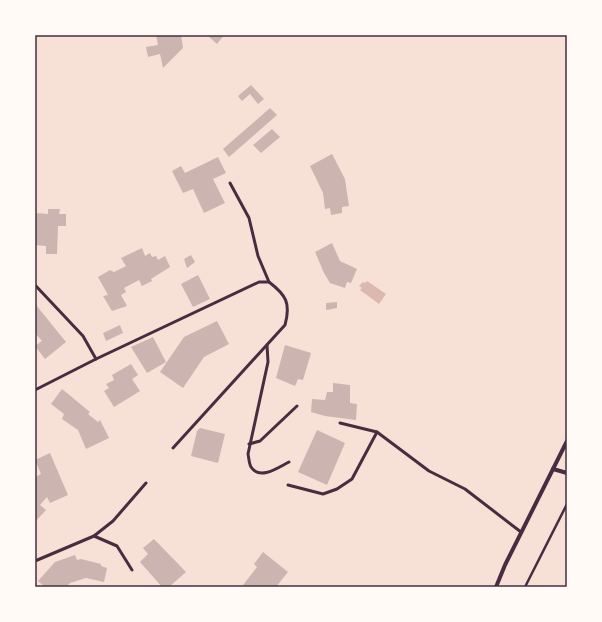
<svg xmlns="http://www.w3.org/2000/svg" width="602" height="622" font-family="Lato,sans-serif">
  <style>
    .water { fill: #dcb8b0 }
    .building { fill: #ccb4b1 }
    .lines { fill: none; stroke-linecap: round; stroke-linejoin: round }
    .path { stroke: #4a2c40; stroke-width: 2.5 }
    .service { stroke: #4a2c40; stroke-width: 3 }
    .minor { stroke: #4a2c40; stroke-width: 4 }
    .neatline { fill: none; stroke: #4a2c40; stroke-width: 1.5 }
  </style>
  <rect width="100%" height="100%" fill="#f7e1d7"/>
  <!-- water -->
  <path class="water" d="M 367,281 L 386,294 L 379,304 L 360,290 L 362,288 L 359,286 L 363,282 L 365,283 Z"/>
  <!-- building -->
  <g class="building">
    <path d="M 156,35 L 181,35 L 183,48 L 163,68 L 160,54 L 148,57 L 146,47 L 158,45 Z"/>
    <path d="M 207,35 L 224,35 L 217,44 Z"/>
    <path d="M 251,85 L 264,99 L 258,104 L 250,94 L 242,101 L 238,96 Z"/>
    <path d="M 270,108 L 277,115 L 229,157 L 223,149 Z"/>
    <path d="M 272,129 L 280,137 L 261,153 L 253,145 Z"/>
    <path d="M 332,154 L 345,179 L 349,206 L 342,207 L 342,213 L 331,215 L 330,208 L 325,209 L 323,193 L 310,166 Z"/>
    <path d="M 218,157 L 226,173 L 213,179 L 225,203 L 204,213 L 193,189 L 183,193 L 172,171 L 181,166 L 185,173 Z"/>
    <path d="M 48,209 L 60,209 L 59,214 L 66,214 L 66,226 L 58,226 L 57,254 L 46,254 L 46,246 L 35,245 L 35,213 L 48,214 Z"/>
    <path d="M 332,243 L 340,261 L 357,269 L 351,283 L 347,282 L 345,288 L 330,283 L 324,273 L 315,252 Z"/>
    <path d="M 142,248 L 145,256 L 150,253 L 152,257 L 156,256 L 158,260 L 165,256 L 170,267 L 151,279 L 152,281 L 142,286 L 139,280 L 124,288 L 126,292 L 121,295 L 127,306 L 112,311 L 103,296 L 108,295 L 98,277 L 110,270 L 114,272 L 126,266 L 121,258 Z"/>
    <path d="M 191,255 L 195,262 L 187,268 L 184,259 Z"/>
    <path d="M 198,275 L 210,299 L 193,307 L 181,284 Z"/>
    <path d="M 337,302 L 337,308 L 326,310 L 326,303 Z"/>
    <path d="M 36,305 L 66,342 L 45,359 L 35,346 L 42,341 L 35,333 Z"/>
    <path d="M 217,321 L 229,344 L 204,357 L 183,388 L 160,372 L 184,337 Z"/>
    <path d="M 120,325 L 123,333 L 106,341 L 103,333 Z"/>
    <path d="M 153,337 L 166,362 L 147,373 L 131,347 Z"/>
    <path d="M 285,345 L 311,353 L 303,380 L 298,379 L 295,386 L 276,378 Z"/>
    <path d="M 131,364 L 138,375 L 132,379 L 140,391 L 114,407 L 104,391 L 109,388 L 106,384 L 114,380 L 112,375 Z"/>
    <path d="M 333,383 L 350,385 L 350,403 L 357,404 L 356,420 L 325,416 L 311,412 L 312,399 L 325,400 L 327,392 L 333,392 Z"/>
    <path d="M 62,389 L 90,412 L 88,414 L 98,422 L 100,420 L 109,438 L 86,449 L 78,430 L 62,419 L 64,414 L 51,404 Z"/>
    <path d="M 200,428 L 225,434 L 218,463 L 191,456 L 197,431 Z"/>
    <path d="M 317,430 L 345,443 L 327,485 L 298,472 Z"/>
    <path d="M 50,453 L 68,495 L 50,503 L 47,497 L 40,505 L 46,510 L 35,522 L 35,477 L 41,474 L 35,460 Z"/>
    <path d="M 154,539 L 186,572 L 169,587 L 162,587 L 140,562 L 148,554 L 143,548 Z"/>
    <path d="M 263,552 L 288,572 L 276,587 L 246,587 L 243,585 L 257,567 L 254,564 Z"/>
    <path d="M 75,555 L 77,560 L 81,559 L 101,564 L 101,566 L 107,568 L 104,582 L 86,578 L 70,583 L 66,587 L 45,587 L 38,581 L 55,562 Z"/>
  </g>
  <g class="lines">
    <!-- path -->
    <path class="path" d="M 525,587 L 567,504"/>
    <!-- service -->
    <g class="service">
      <path d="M 230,183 L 249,218 L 258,256 L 269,282"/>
      <path d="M 35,285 L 83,336 L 96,359"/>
      <path d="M 267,345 L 268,362 L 248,454 C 249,458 249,464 251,467 C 260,481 279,467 289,462"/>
      <path d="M 35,390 L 96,359 L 259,282 L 269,282 C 286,295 291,303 285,325 L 173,448"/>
      <path d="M 340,423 L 377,432 L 429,471 L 465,489 L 521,532"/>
      <path d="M 249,444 L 260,441 L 297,406"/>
      <path d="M 288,485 L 323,494 L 337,489 L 352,479 L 377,432"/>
      <path d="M 94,536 L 113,521 L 146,483"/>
      <path d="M 35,561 L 94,536 L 117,546 L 132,570"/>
    </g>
    <!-- minor -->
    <g class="minor">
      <path d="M 553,469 L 567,473"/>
      <path d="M 496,587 L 505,565 L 567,441"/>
    </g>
  </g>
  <!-- border -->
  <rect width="602" height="622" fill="none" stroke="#fffaf5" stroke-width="72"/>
  <rect x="36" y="36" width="530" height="550" class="neatline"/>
</svg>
